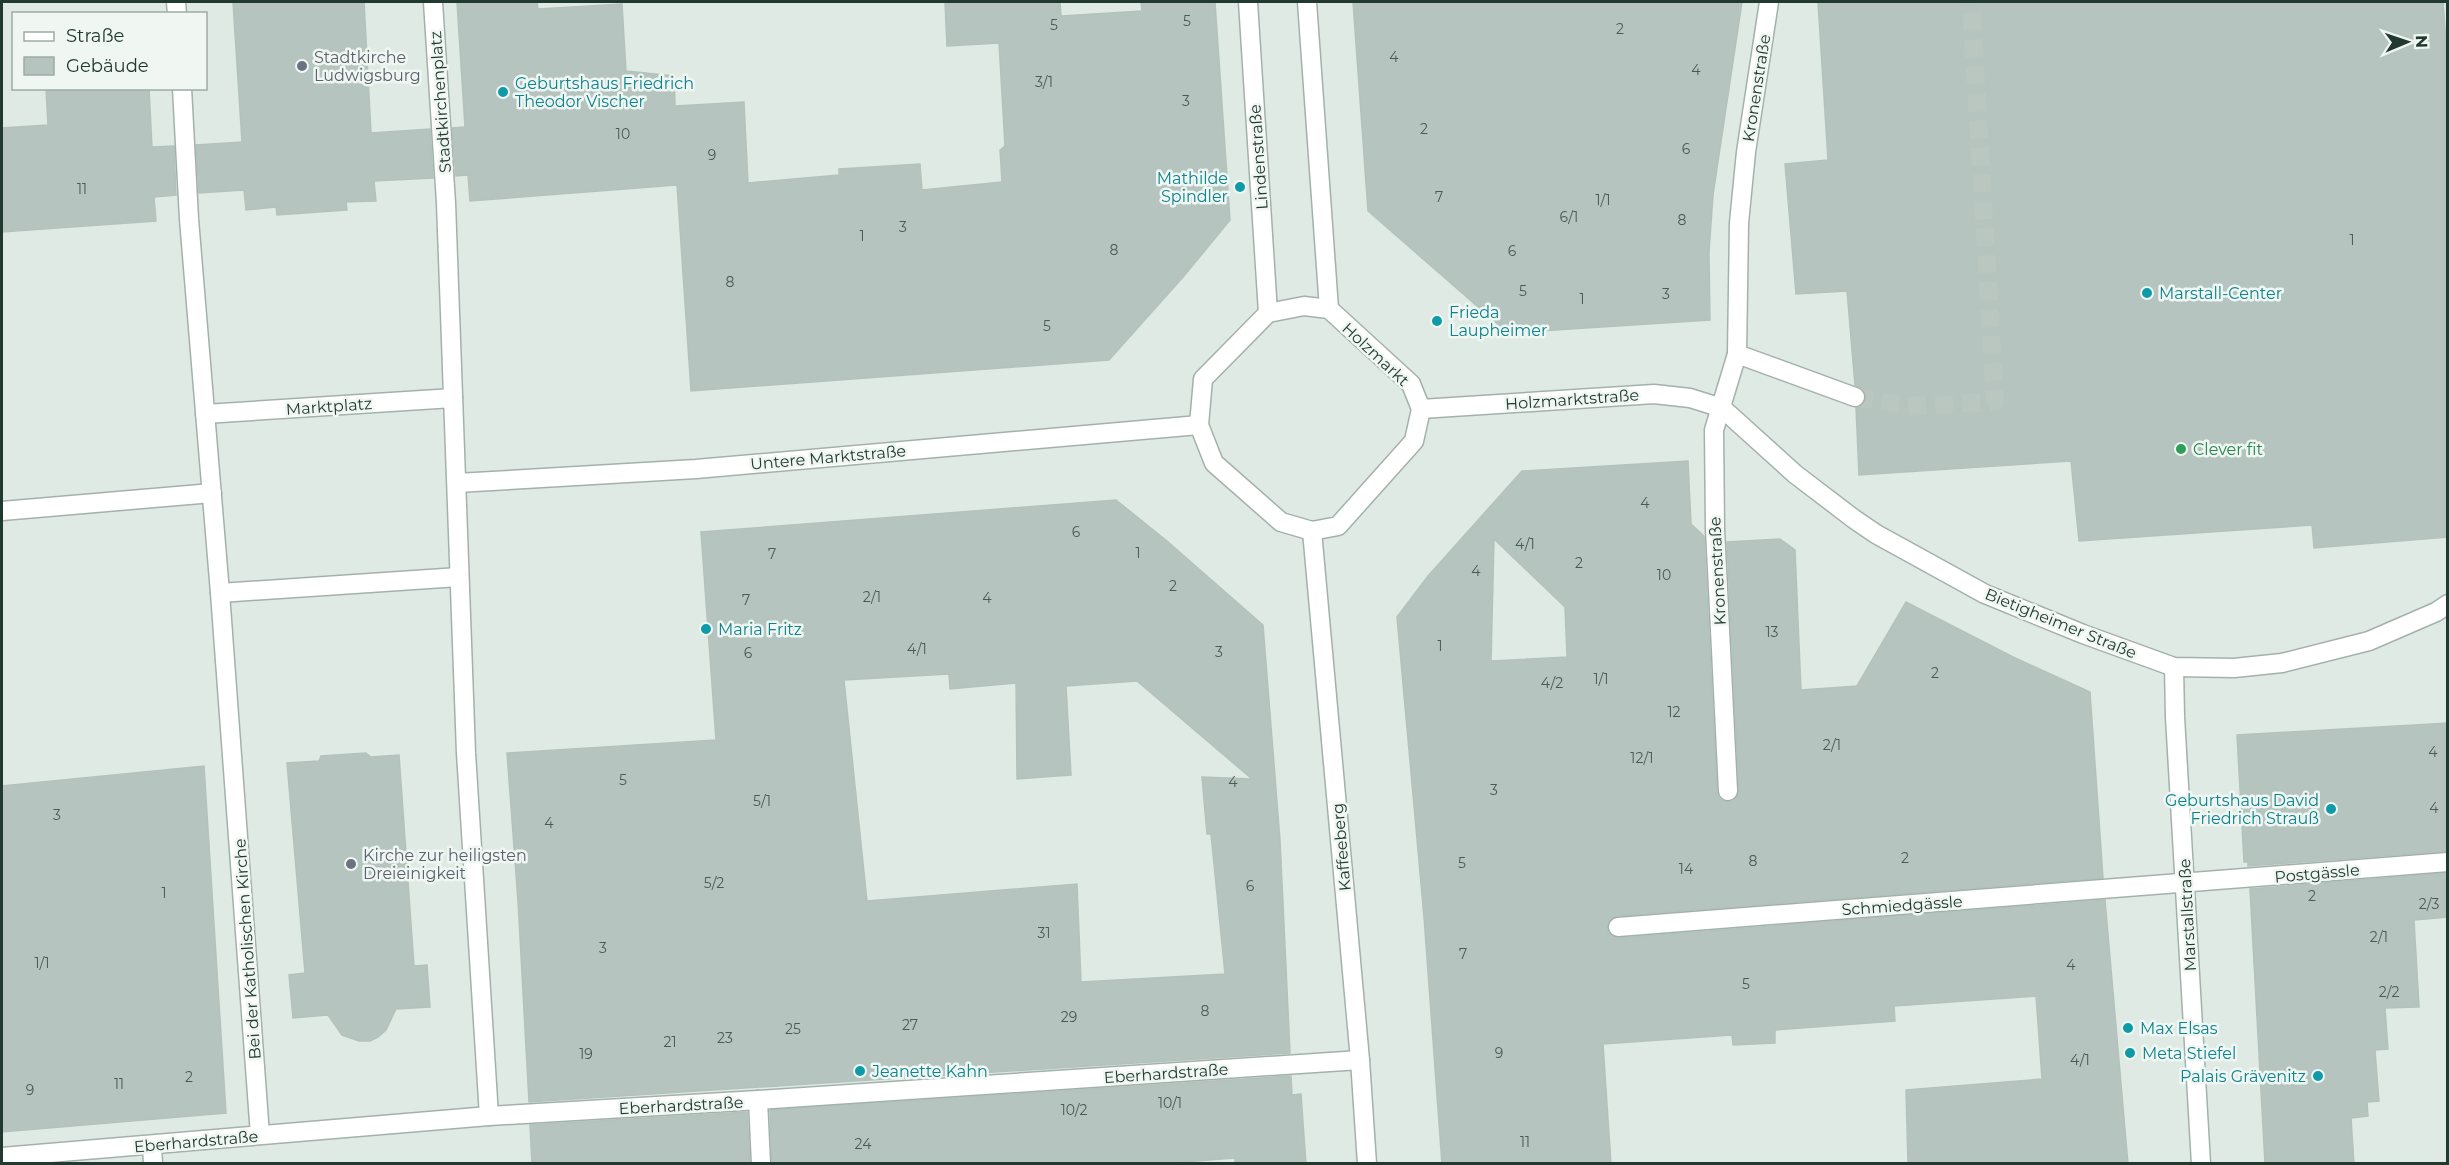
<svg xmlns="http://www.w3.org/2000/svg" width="2449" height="1165" font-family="Montserrat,sans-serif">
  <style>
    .building { fill: #b5c4be; stroke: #b3c3bc; stroke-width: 1.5; fill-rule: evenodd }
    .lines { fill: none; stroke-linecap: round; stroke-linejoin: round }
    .street-tunnel { stroke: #bac7c1; stroke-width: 18; stroke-dasharray: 18 9; stroke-linecap: butt }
    .street-casing { stroke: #a3b1ac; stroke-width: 21 }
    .street { stroke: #fff; stroke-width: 18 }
    .worship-dot { fill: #6b7280; stroke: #f0f7f3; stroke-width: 2 }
    .culture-dot { fill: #0f9aa8; stroke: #f0f7f3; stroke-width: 2 }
    .leisure-dot { fill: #2e9e5b; stroke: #f0f7f3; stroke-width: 2 }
    .labels { text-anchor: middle; stroke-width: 5; stroke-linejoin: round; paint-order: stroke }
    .number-label { font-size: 14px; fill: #475c55 }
    .worship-label { font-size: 16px; fill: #5b616d; stroke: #f0f7f3; text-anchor: start }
    .culture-label { font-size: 16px; fill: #0d838f; stroke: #f0f7f3; text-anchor: start }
    .street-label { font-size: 16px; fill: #223932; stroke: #f0f7f3 }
    .leisure-label { font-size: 16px; fill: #27864d; stroke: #f0f7f3; text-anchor: start }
  </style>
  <rect width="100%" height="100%" fill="#e0eae5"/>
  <!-- building -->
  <g class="building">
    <path d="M 233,2 L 364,2 L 371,133 L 430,129 L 433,178 L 374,181 L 376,201 L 346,202 L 347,210 L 277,215 L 276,207 L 246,210 L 244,190 L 199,193 L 196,145 L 242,142 Z"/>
    <path d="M 457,2 L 537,2 L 538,9 L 622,4 L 626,71 L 674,76 L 675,106 L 744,102 L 748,183 L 839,175 L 839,169 L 920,164 L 922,190 L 1002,182 L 1000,150 L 1005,146 L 999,43 L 947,46 L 945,2 L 1060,2 L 1061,16 L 1142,11 L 1141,2 L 1215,2 L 1230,220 L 1184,276 L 1109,360 L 691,391 L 677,185 L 470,201 L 468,175 L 456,176 L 452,128 L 465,127 Z"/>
    <path d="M 1353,2 L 1742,2 L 1713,195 L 1709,252 L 1710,320 L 1508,333 L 1368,211 Z"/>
    <path d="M 1818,2 L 2443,2 L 2448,68 L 2448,537 L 2314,548 L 2312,525 L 2079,541 L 2071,461 L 1859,475 L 1856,408 L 1863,405 L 1866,396 L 1863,389 L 1855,385 L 1847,291 L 1796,294 L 1785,164 L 1828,160 Z"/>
    <path d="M 46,88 L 149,88 L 152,147 L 174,146 L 176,195 L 154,197 L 156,221 L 2,232 L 2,128 L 48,125 Z"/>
    <path d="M 1688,461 L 1691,524 L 1704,536 L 1717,792 L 1719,798 L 1723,801 L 1734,801 L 1739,790 L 1727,542 L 1780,539 L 1795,550 L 1801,690 L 1857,686 L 1906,602 L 2013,657 L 2090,692 L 2103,878 L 1617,916 L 1608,922 L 1608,933 L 1619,938 L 2105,900 L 2128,1164 L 1908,1164 L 1906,1090 L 2042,1079 L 2036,996 L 1894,1006 L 1895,1021 L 1775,1030 L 1775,1043 L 1733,1045 L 1732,1035 L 1603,1044 L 1611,1164 L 1442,1164 L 1424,917 L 1397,617 L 1428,576 L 1522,471 ZM 1494,539 L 1565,607 L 1567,657 L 1491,661 Z"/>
    <path d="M 1116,500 L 1167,541 L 1263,625 L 1280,840 L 1290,1053 L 529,1102 L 518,901 L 507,753 L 716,740 L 701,532 ZM 949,674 L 950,689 L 1016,683 L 1017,779 L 1071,775 L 1066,686 L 1137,681 L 1252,779 L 1202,777 L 1207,834 L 1211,834 L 1225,974 L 1081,982 L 1077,884 L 867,901 L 844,680 Z"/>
    <path d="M 2448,723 L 2448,851 L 2248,866 L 2248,862 L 2244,862 L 2237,735 Z"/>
    <path d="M 366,753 L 371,757 L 399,755 L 414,966 L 427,965 L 430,1007 L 396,1009 L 386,1030 L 378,1037 L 370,1041 L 359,1041 L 342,1035 L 328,1015 L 293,1018 L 289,975 L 305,973 L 287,763 L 319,761 L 321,756 Z"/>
    <path d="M 204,766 L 226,1113 L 2,1132 L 2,786 Z"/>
    <path d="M 2448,873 L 2448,917 L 2414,920 L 2419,1007 L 2385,1008 L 2388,1049 L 2375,1050 L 2379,1101 L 2367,1102 L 2368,1116 L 2351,1118 L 2354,1164 L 2265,1164 L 2250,889 Z"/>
    <path d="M 1291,1076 L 1292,1095 L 1301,1094 L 1306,1164 L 1235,1164 L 1235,1158 L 1157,1164 L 772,1164 L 770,1110 Z"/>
    <path d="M 747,1112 L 750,1164 L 532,1164 L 530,1125 Z"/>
  </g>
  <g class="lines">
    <!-- street-tunnel -->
    <path class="street-tunnel" d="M 1855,397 L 1908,406 L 1995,402 L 1971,2"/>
    <!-- street casing -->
    <g class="street-casing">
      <g id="street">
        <path d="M 176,2 L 177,14"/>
        <path d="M 433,2 L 446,203 L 466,753 L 489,1116"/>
        <path d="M 1248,2 L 1268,313"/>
        <path d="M 1307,2 L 1329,309"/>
        <path d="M 182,88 L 189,219 L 220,593 L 260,1135"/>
        <path d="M 1304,306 L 1329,309 L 1411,384 L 1421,409 L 1414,441 L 1338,526 L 1312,531 L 1281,522 L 1214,463 L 1199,425 L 1203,379 L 1268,313 Z"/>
        <path d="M 1737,354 L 1855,397"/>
        <path d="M 1421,409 L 1654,394 L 1690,398 L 1722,408 L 1795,474 L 1854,519 L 1876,534 L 1985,594 L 2083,634 L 2174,667 L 2234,668 L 2282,663 L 2369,641 L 2436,612 L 2448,604"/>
        <path d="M 205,414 L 453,398"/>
        <path d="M 457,483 L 696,469 L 1199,425"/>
        <path d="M 2,511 L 212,493"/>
        <path d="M 1312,531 L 1360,1060 L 1367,1164"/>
        <path d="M 220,593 L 459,577"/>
        <path d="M 2174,667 L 2175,717 L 2201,1164"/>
        <path d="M 1728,791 L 1715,529 L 1714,430 L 1737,354 L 1739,223 L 1746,152 L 1769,2"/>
        <path d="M 1618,927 L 2448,862"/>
        <path d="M 758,1100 L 761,1164"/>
        <path d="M 152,1145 L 153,1164"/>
        <path d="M 2,1157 L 489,1116 L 758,1100 L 1360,1060"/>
      </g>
    </g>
    <!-- street -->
    <use href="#street" class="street"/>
  </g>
  <!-- markers -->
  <g class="worship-dot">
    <circle cx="302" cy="66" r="6"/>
    <circle cx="351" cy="864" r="6"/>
  </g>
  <g class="culture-dot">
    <circle cx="503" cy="92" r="6"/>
    <circle cx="1240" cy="187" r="6"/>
    <circle cx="2147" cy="293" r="6"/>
    <circle cx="1437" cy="321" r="6"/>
    <circle cx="706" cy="629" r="6"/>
    <circle cx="2331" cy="809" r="6"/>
    <circle cx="2128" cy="1028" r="6"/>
    <circle cx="2130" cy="1053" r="6"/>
    <circle cx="860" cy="1071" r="6"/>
    <circle cx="2318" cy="1076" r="6"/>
  </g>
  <circle class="leisure-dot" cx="2181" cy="449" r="6"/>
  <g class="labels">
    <!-- number labels -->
    <g class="number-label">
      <text x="1187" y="26">5</text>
      <text x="1054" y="30">5</text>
      <text x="1620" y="34">2</text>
      <text x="1394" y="62">4</text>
      <text x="1696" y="75">4</text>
      <text x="1044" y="87">3/1</text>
      <text x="1186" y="106">3</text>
      <text x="1424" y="134">2</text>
      <text x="623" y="139">10</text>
      <text x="1686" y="154">6</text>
      <text x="712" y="160">9</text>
      <text x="82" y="194">11</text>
      <text x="1439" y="202">7</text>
      <text x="1603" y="205">1/1</text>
      <text x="1569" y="222">6/1</text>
      <text x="1682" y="225">8</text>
      <text x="903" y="232">3</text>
      <text x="862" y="241">1</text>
      <text x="2352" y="245">1</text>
      <text x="1114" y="255">8</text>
      <text x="1512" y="256">6</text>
      <text x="730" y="287">8</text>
      <text x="1523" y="296">5</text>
      <text x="1666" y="299">3</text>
      <text x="1582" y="304">1</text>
      <text x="1047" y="331">5</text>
      <text x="1645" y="508">4</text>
      <text x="1076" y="537">6</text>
      <text x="1525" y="549">4/1</text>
      <text x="1138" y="558">1</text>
      <text x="772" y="559">7</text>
      <text x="1579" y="568">2</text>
      <text x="1476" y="576">4</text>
      <text x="1664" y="580">10</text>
      <text x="1173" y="591">2</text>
      <text x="872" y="602">2/1</text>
      <text x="987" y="603">4</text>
      <text x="746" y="605">7</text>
      <text x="1772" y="637">13</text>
      <text x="1440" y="651">1</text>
      <text x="917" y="654">4/1</text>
      <text x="1219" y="657">3</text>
      <text x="748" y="658">6</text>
      <text x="1935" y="678">2</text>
      <text x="1601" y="684">1/1</text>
      <text x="1552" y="688">4/2</text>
      <text x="1674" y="717">12</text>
      <text x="1832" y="750">2/1</text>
      <text x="2433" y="757">4</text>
      <text x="1642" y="763">12/1</text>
      <text x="623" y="785">5</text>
      <text x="1233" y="787">4</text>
      <text x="1494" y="795">3</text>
      <text x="762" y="806">5/1</text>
      <text x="2434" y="813">4</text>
      <text x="57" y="820">3</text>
      <text x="549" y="828">4</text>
      <text x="1905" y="863">2</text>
      <text x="1753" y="866">8</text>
      <text x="1462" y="868">5</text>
      <text x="1686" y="874">14</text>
      <text x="714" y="888">5/2</text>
      <text x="1250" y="891">6</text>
      <text x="164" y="898">1</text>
      <text x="2312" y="901">2</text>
      <text x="2429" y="909">2/3</text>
      <text x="1044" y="938">31</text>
      <text x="2379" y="942">2/1</text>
      <text x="603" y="953">3</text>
      <text x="1463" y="959">7</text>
      <text x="42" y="968">1/1</text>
      <text x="2071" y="970">4</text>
      <text x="1746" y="989">5</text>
      <text x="2389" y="997">2/2</text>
      <text x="1205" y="1016">8</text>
      <text x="1069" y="1022">29</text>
      <text x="910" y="1030">27</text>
      <text x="793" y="1034">25</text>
      <text x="725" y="1043">23</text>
      <text x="670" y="1047">21</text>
      <text x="1499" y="1058">9</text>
      <text x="586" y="1059">19</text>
      <text x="2080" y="1065">4/1</text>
      <text x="189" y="1082">2</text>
      <text x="119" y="1089">11</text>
      <text x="30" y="1095">9</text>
      <text x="1170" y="1108">10/1</text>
      <text x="1074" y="1115">10/2</text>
      <text x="1525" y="1147">11</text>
      <text x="863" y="1149">24</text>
    </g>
    <!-- worship labels -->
    <g class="worship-label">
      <text x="314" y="63">Stadtkirche<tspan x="314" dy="18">Ludwigsburg</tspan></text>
      <text x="363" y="861">Kirche zur heiligsten<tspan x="363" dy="18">Dreieinigkeit</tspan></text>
    </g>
    <!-- culture labels -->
    <g class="culture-label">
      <text x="515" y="89">Geburtshaus Friedrich<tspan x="515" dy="18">Theodor Vischer</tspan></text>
      <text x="1228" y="184" text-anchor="end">Mathilde<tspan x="1228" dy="18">Spindler</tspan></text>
      <text x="2159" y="299">Marstall-Center</text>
      <text x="1449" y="318">Frieda<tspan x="1449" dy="18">Laupheimer</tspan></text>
      <text x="718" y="635">Maria Fritz</text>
      <text x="2319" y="806" text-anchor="end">Geburtshaus David<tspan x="2319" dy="18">Friedrich Strauß</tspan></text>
      <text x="2140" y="1034">Max Elsas</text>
      <text x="2142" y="1059">Meta Stiefel</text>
      <text x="872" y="1077">Jeanette Kahn</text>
      <text x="2306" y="1082" text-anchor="end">Palais Grävenitz</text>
    </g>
    <!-- street labels -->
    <g class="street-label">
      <text transform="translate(1756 88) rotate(-81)" y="6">Kronenstraße</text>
      <text transform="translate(440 102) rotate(-94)" y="6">Stadtkirchenplatz</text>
      <text transform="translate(1258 157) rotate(-94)" y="6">Lindenstraße</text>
      <text transform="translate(1376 354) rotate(43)" y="6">Holzmarkt</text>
      <text transform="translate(1572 399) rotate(-4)" y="6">Holzmarktstraße</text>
      <text transform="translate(329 406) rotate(-4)" y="6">Marktplatz</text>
      <text transform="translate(828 457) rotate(-5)" y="6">Untere Marktstraße</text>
      <text transform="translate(1717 571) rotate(-93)" y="6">Kronenstraße</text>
      <text transform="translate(2061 623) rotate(22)" y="6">Bietigheimer Straße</text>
      <text transform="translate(1341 847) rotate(-95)" y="6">Kaffeeberg</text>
      <text transform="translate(2317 873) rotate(-5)" y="6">Postgässle</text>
      <text transform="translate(1902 905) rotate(-4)" y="6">Schmiedgässle</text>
      <text transform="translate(2187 915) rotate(-93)" y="6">Marstallstraße</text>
      <text transform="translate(247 949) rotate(-94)" y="6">Bei der Katholischen Kirche</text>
      <text transform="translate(1166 1073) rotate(-4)" y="6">Eberhardstraße</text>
      <text transform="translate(681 1105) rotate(-3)" y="6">Eberhardstraße</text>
      <text transform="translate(196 1141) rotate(-5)" y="6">Eberhardstraße</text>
    </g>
    <!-- leisure labels -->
    <g class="leisure-label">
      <text x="2193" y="455">Clever fit</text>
    </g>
  </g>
  <!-- border -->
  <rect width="2449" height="1165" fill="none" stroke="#223932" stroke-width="6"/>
  <!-- legend -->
  <rect x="12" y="12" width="195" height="78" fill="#f0f7f3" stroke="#9eaba6" stroke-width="1.5"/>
  <rect x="24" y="32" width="30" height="9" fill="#ffffff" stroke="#9eaba6" stroke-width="1.5"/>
  <text x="66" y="42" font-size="18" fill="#223932">Straße</text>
  <rect x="24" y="57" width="30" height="18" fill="#b5c4be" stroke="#9eaba6" stroke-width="1.5"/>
  <text x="66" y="72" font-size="18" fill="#223932">Gebäude</text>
  <!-- north arrow -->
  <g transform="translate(2407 42) rotate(88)" stroke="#f0f7f3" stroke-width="4.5" paint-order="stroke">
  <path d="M0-4.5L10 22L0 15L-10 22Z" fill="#223932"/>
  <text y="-9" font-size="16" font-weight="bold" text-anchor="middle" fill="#223932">N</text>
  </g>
</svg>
